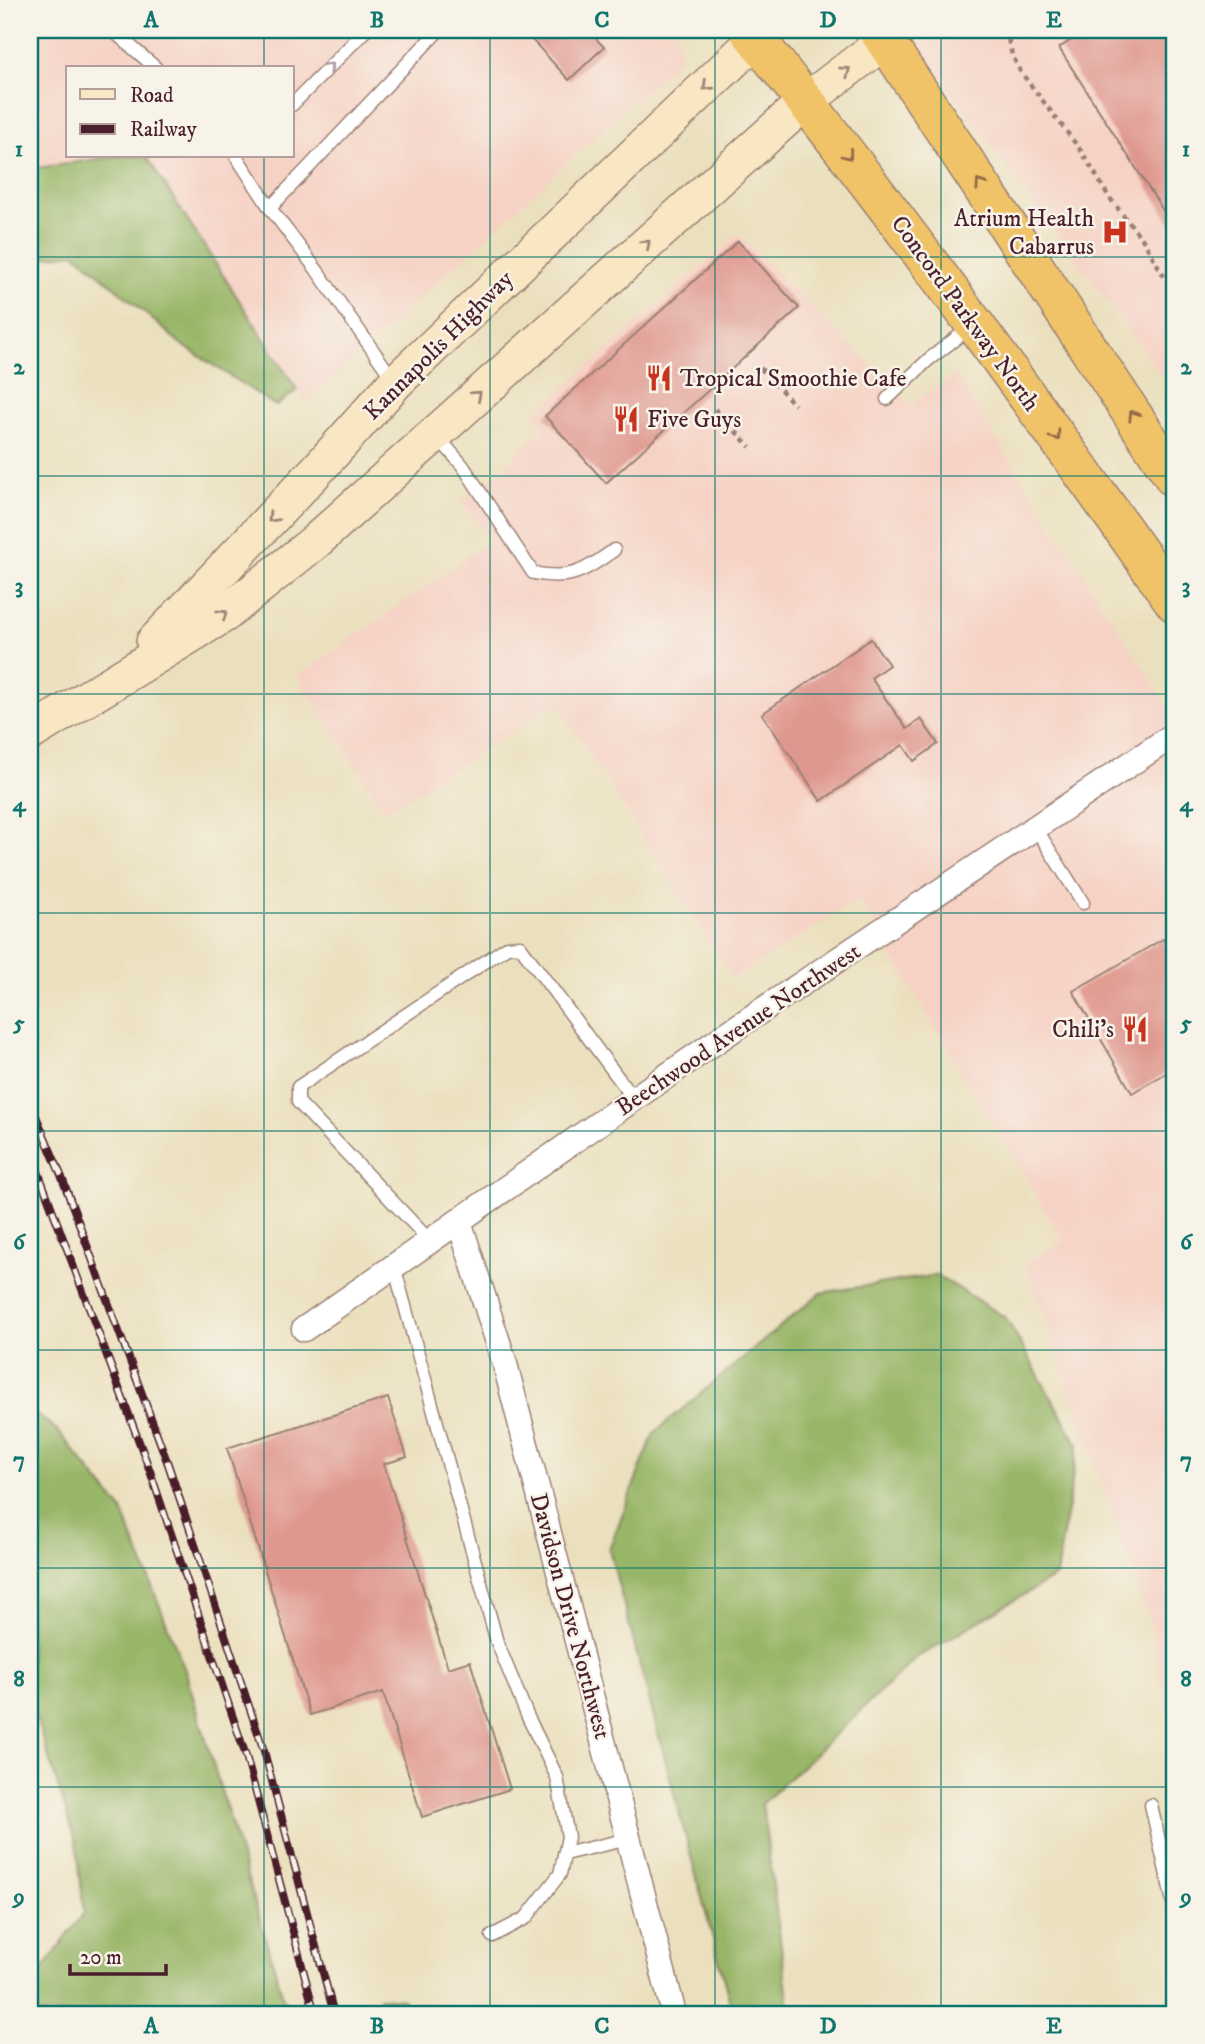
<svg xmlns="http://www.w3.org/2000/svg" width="1205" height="2044" font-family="'IM FELL DW Pica',serif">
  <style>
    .built { fill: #f6d2c5 }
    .forest { fill: #98b668; stroke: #716a4a; stroke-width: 2 }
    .building { fill: #df988f }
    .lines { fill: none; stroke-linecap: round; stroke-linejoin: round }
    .service-casing { stroke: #9a8074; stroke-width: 15 }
    .minor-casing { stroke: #9a8074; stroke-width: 27 }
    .secondary-casing { stroke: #9a8074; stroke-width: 38 }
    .trunk-casing { stroke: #9a8074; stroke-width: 41 }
    .path { stroke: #9a8074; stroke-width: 4.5; stroke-dasharray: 5 5; stroke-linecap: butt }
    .service { stroke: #fff; stroke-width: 12 }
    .minor { stroke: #fff; stroke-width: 24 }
    .secondary { stroke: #f9e7c3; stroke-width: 35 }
    .trunk { stroke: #f0c369; stroke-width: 38 }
    .rail-casing { stroke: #4a1f2b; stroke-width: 8 }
    .rail { stroke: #f7f3e8; stroke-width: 5; stroke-dasharray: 16; stroke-linecap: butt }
    .oneway { stroke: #ae9aa0 }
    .oneway2 { stroke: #a28377 }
    .oneway3 { stroke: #956947 }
    .grid { fill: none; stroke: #0f766e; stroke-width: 2; stroke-opacity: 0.55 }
    .labels { text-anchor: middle; stroke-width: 5; stroke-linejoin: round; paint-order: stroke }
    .poi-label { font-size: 24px; fill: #4a1f2b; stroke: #f7f3e8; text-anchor: end }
    .street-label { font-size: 24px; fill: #4a1f2b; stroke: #f7f3e8 }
    .neatline { fill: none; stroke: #0f766e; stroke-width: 2.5 }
    .grid-label { font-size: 23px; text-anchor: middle; font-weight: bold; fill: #0f766e }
  </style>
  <rect width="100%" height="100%" fill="#f7f3e8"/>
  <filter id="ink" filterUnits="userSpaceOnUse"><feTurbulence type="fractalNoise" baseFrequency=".0143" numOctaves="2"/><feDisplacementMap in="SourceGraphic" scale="14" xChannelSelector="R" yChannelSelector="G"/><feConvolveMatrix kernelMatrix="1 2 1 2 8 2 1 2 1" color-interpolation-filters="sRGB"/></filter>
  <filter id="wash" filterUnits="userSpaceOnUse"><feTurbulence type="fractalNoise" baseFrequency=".00686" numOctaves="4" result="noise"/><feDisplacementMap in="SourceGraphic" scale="28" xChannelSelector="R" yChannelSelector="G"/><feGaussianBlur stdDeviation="1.57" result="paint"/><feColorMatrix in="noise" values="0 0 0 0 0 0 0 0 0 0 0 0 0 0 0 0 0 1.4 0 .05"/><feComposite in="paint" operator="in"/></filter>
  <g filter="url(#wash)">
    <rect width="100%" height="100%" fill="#ebe0be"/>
    <!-- built -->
    <g class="built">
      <path d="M 30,30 L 675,30 L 681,58 L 306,403 L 146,156 L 292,156 L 292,68 L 68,68 L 68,156 L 118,156 L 30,169 Z"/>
      <path d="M 921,30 L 1175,30 L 1175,393 L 935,71 L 924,52 L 921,43 Z"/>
      <path d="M 738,234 L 911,405 L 955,374 L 1175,717 L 1175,1750 L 1148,1615 L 1025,1263 L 1063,1241 L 858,900 L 733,979 L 557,703 L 386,812 L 297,677 L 490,541 L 461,502 L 502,470 L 524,446 L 544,431 L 534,414 Z"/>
    </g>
    <!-- forest -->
    <g class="forest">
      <path d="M 118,156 L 146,156 L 297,390 L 276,406 L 181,344 L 75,253 L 30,259 L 30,169 Z"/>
      <path d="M 937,1275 L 1006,1318 L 1078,1445 L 1056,1576 L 916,1658 L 762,1804 L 790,2014 L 733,2014 L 609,1549 L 654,1433 L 820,1293 Z"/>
      <path d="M 30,1409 L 57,1430 L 122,1510 L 186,1673 L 288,2014 L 30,2014 L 30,1987 L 84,1913 L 77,1845 L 30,1699 Z"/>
      <path d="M 379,1997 L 403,1999 L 409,2014 L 383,2014 Z"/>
    </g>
    <g id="blocks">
      <!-- building -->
      <g class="building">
        <path d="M 523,30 L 588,30 L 604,47 L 569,80 Z"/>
        <path d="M 1087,30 L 1175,30 L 1175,229 L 1059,48 Z"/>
        <path d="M 738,241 L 799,308 L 606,483 L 545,416 Z"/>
        <path d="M 871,639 L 889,665 L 871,678 L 907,729 L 921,719 L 938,744 L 914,761 L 903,745 L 821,801 L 762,714 Z"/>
        <path d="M 1163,939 L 1175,960 L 1175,1068 L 1132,1093 L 1073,991 Z"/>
        <path d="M 388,1398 L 407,1457 L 384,1464 L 448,1668 L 470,1661 L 510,1789 L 422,1817 L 383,1692 L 310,1715 L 227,1448 Z"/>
      </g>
    </g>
  </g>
  <g filter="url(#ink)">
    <use href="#blocks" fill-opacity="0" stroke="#9a8074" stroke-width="2"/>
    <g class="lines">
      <!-- service casing -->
      <g class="service-casing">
        <g id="service">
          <path d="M 112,30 L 156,68"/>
          <path d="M 292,105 L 366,30"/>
          <path d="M 236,156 L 270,208 L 316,269 L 395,382"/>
          <path d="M 270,208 L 439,30"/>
          <path d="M 887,399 L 928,360 L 972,326"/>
          <path d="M 437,436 L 463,466 L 533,573 C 571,581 584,571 614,550"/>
          <path d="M 1035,827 L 1083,903"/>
          <path d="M 430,1241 L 298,1102 L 298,1087 L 507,947 L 520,946 L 634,1099"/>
          <path d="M 394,1266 L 497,1642 L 527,1715 L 557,1777 L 568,1837 L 560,1874 L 526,1918 L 492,1936"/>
          <path d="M 1151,1805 L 1175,1911"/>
          <path d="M 564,1854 L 629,1839"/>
        </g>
      </g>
      <!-- minor casing -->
      <g class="minor-casing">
        <g id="minor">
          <path d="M 459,1221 L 505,1364 L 674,2014"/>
          <path d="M 304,1329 L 734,1029 L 1175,734"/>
        </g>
      </g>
      <!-- secondary casing -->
      <g class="secondary-casing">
        <g id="secondary">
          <path d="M 154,642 L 319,468 L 396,382 L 756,39 L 768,30"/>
          <path d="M 30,733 L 225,614 L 316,541 L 806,101 L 886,40"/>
        </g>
      </g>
      <!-- trunk casing -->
      <g class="trunk-casing">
        <g id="trunk">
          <path d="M 749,30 C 898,216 1038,408 1175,603"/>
          <path d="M 878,30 L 1175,479"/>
        </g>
      </g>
      <!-- path -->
      <g class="path">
        <path d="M 1010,30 L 1008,39 L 1012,55 L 1020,71 L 1082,152 L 1109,197 L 1143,240 L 1175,295"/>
        <path d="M 760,368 L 795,405"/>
        <path d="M 715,409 L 750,447"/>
      </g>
      <!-- service -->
      <use href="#service" class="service"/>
      <!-- minor -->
      <use href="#minor" class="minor"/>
      <!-- secondary -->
      <use href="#secondary" class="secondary"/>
      <!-- trunk -->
      <use href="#trunk" class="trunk"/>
      <!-- rail casing -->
      <g class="rail-casing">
        <g id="rail">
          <path d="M 30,1102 L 61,1175 L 168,1464 L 264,1751 L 334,2014"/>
          <path d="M 30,1150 L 150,1471 L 246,1756 L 315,2014"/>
        </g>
      </g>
      <!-- rail -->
      <use href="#rail" class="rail"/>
    </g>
    <!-- one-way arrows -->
    <defs><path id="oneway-chevron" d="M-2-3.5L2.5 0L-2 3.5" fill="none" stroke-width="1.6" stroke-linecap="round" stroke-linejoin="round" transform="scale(1.75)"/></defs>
    <use class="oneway" href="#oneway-chevron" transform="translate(329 67) rotate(-45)"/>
    <g class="oneway2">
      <use href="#oneway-chevron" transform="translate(846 71) rotate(-37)"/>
      <use href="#oneway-chevron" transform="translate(707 86) rotate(137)"/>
      <use href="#oneway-chevron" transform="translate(646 244) rotate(-42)"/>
      <use href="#oneway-chevron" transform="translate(477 395) rotate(-42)"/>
      <use href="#oneway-chevron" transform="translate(272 518) rotate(133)"/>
      <use href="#oneway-chevron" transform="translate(223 614) rotate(-34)"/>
    </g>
    <g class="oneway3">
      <use href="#oneway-chevron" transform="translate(848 155) rotate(52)"/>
      <use href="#oneway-chevron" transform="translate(980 184) rotate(-123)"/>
      <use href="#oneway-chevron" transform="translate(1133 415) rotate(-123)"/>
      <use href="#oneway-chevron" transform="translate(1056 436) rotate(54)"/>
    </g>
  </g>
  <!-- grid -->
  <path class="grid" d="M 264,30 L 264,68M 490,30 L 490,2014M 715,30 L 715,2014M 941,30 L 941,2014M 264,156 L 264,2014M 30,257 L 1175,257M 30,476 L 1175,476M 30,694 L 1175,694M 30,913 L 1175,913M 30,1131 L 1175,1131M 30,1350 L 1175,1350M 30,1568 L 1175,1568M 30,1787 L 1175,1787"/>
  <!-- icons -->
  <defs>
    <g id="hospital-bare" transform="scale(2.1)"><path d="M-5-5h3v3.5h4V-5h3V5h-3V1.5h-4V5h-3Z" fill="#c8321e" stroke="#f7f3e8" stroke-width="2.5" paint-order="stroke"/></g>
    <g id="restaurant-bare" transform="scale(2.1)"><path d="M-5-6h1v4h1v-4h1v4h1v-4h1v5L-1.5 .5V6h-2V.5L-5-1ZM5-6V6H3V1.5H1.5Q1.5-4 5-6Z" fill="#c8321e" stroke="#f7f3e8" stroke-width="2.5" paint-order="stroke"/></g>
  </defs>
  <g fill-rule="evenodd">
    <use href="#hospital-bare" x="1115" y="232"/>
    <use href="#restaurant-bare" x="659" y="378"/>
    <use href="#restaurant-bare" x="626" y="419"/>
    <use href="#restaurant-bare" x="1135" y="1029"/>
  </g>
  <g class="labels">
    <!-- poi labels -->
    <g class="poi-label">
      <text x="1094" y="226">Atrium Health<tspan x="1094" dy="28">Cabarrus</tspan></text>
      <text x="680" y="386" text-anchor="start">Tropical Smoothie Cafe</text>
      <text x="647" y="427" text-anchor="start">Five Guys</text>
      <text x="1114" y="1037">Chili's</text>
    </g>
    <!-- street labels -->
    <g class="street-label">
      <text transform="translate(966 313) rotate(54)" y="8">Concord Parkway North</text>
      <text transform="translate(438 345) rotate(-45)" y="8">Kannapolis Highway</text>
      <text transform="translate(738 1029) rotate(-34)" y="8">Beechwood Avenue Northwest</text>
      <text transform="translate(571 1616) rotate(75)" y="8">Davidson Drive Northwest</text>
    </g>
  </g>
  <!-- margin -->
  <rect width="1205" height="2044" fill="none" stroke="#f7f3e8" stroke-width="77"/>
  <!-- legend -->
  <rect x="66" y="66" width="228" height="91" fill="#f7f3e8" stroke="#b29e9c" stroke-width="2"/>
  <rect x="80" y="89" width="35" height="10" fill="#f9e7c3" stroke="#b29e9c" stroke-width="2"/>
  <text x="130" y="102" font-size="21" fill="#4a1f2b">Road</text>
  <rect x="80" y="124" width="35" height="10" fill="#4a1f2b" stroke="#b29e9c" stroke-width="2"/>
  <text x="130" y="136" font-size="21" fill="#4a1f2b">Railway</text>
  <!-- scale -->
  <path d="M70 1964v10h96v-10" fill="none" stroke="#4a1f2b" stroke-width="3.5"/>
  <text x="80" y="1964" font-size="21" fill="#4a1f2b" stroke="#f7f3e8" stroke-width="5" paint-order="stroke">20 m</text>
  <rect x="38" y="38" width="1128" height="1968" class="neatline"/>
  <g class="grid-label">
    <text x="151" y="27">A</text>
    <text x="377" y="27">B</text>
    <text x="602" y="27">C</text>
    <text x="828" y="27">D</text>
    <text x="1054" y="27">E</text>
    <text x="19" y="156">1</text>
    <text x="1186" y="156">1</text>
    <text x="19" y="374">2</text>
    <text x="1186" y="374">2</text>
    <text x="19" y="593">3</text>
    <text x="1186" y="593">3</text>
    <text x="19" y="811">4</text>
    <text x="1186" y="811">4</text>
    <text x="19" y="1030">5</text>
    <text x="1186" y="1030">5</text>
    <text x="19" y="1249">6</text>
    <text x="1186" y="1249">6</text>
    <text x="19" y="1467">7</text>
    <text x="1186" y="1467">7</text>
    <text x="19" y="1686">8</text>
    <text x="1186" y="1686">8</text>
    <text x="19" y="1904">9</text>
    <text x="1186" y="1904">9</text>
    <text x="151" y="2033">A</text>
    <text x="377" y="2033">B</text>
    <text x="602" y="2033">C</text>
    <text x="828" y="2033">D</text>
    <text x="1054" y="2033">E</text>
  </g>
</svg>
